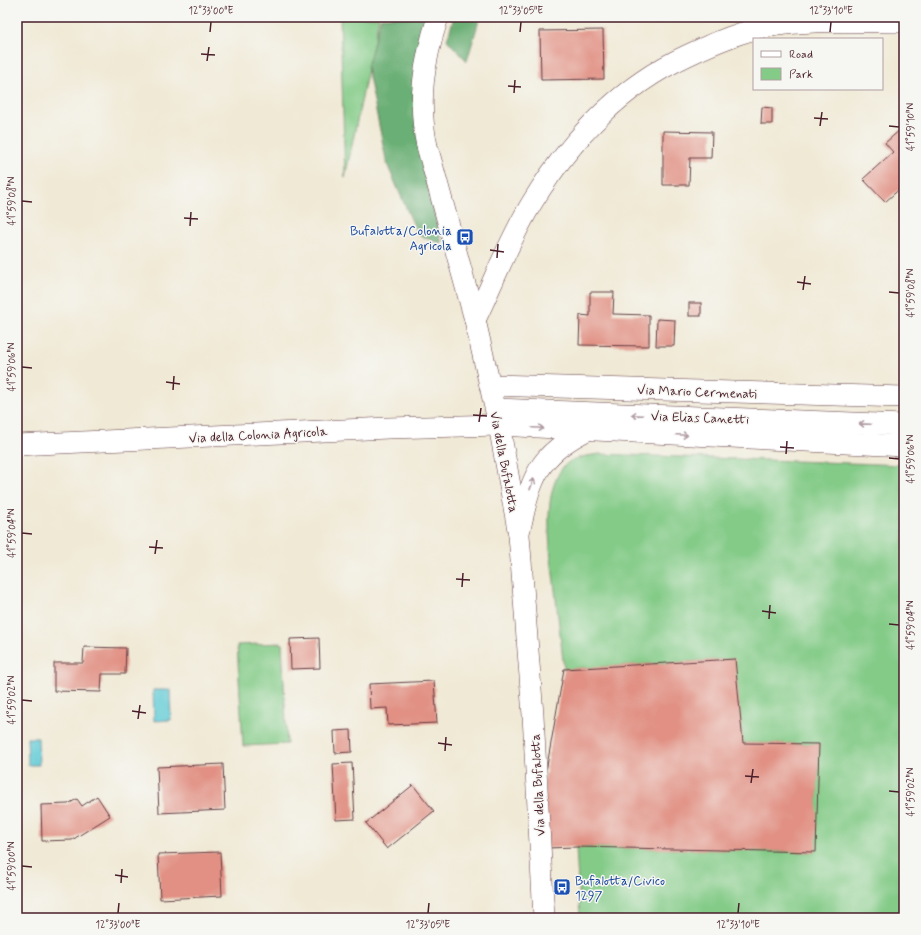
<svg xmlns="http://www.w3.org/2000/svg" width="921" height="935" font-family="Mynerve,sans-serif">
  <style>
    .green { fill: #83cb87; stroke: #667559 }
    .forest { fill: #6aaf74; stroke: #5a6750 }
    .water { fill: #5dcad5; stroke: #547480 }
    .building { fill: #e19083 }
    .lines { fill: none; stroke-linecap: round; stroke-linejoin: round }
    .minor-casing { stroke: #633d44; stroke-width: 22 }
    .minor { stroke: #fff; stroke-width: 21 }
    .oneway { stroke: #ae9aa0 }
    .ticks { fill: none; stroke: #4a1f2b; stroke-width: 1.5 }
    .labels { text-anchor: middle; stroke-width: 3; stroke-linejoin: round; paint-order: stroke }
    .transit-label { font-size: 13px; fill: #164399; stroke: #f6f6f2; text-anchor: end }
    .street-label { font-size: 13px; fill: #4a1f2b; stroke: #f6f6f2 }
    .neatline { fill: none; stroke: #4a1f2b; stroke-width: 1.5 }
    .ticks-label { font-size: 10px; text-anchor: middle; fill: #4a1f2b }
  </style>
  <rect width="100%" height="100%" fill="#f6f6f2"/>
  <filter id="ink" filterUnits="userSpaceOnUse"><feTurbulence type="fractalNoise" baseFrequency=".025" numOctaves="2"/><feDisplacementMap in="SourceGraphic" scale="8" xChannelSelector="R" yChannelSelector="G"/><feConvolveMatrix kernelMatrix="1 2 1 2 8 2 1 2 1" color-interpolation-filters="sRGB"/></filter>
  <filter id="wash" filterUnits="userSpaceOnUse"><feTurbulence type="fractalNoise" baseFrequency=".012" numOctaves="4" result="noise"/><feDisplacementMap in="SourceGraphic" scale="16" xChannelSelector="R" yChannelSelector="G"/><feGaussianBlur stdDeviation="0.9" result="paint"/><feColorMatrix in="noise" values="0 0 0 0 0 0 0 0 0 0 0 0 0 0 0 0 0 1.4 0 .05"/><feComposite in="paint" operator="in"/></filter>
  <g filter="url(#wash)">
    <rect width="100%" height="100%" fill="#f0e9d5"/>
    <!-- green -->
    <g class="green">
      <path d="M 340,17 L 379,17 L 345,178 Z"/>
      <path d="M 600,454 L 904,465 L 904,918 L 580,918 L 576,847 L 815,852 L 819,744 L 743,743 L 734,659 L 564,669 C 561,643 558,616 555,590 C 551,555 540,497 563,467 C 572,457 587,456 600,454 Z"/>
      <path d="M 282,643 L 287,744 L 243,746 L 237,645 Z"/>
    </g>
    <!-- forest -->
    <g class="forest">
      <path d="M 381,17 L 432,17 L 424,171 L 442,244 L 418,235 L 387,164 L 367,67 Z"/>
      <path d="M 454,17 L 480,17 L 467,61 L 447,40 Z"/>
    </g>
    <!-- water -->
    <g class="water">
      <path d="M 153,690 L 170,690 L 171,720 L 154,721 Z"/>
      <path d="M 27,738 L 38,738 L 39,765 L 28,765 Z"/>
    </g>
    <g id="blocks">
      <!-- building -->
      <g class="building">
        <path d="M 603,30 L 604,79 L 541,80 L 540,31 Z"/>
        <path d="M 762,107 L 772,108 L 772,124 L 761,124 Z"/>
        <path d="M 902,128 L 904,130 L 904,185 L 885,202 L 863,179 L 893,152 L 885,143 Z"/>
        <path d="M 663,131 L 712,132 L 711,158 L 690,158 L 689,185 L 663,185 Z"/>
        <path d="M 590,292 L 614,292 L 613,314 L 649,315 L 649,346 L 579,345 L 580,315 L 590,316 Z"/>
        <rect x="689" y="303" width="12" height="13"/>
        <path d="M 657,319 L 675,320 L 674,346 L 656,346 Z"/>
        <path d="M 319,638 L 320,668 L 291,669 L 290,639 Z"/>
        <path d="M 84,647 L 126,648 L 125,674 L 102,674 L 101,692 L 54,691 L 54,663 L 83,663 Z"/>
        <path d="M 735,659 L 743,743 L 819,744 L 816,852 L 576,847 L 547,848 L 544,783 L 564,669 Z"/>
        <path d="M 434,681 L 437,723 L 388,725 L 387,708 L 370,709 L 369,684 Z"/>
        <path d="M 351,730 L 352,752 L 335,753 L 334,731 Z"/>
        <path d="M 352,763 L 355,819 L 336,820 L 333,764 Z"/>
        <path d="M 223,764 L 225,810 L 159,813 L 157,767 Z"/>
        <path d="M 413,785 L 434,811 L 387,849 L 366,823 Z"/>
        <path d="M 97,796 L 110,816 L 72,840 L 42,841 L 41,805 L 68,804 L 77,799 L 82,806 Z"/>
        <path d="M 220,852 L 222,896 L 160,899 L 158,854 Z"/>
      </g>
    </g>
  </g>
  <g filter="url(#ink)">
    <use href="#blocks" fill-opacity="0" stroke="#633d44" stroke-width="1"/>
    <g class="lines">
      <!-- minor casing -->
      <g class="minor-casing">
        <g id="minor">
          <path d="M 438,17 C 424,61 417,100 427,146 L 475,320 L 499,425 L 519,535 L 533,715 L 544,918"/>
          <path d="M 475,320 C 494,281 510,238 533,201 C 571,139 620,87 686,56 C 711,44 738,32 765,27 C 810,19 859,22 904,22"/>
          <path d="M 490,385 L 904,397"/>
          <path d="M 496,409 L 904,425"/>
          <path d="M 17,445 L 388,428 L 499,425 L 904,446"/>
          <path d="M 520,529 C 531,478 538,454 587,430"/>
        </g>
      </g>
      <!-- minor -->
      <use href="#minor" class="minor"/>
    </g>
    <!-- one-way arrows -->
    <defs><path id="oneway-shaft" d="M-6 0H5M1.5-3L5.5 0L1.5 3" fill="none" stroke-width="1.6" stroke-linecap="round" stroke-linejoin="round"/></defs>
    <g class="oneway">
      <use href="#oneway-shaft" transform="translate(637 415) rotate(-178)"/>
      <use href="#oneway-shaft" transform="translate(865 424) rotate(-178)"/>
      <use href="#oneway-shaft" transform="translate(538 428) rotate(3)"/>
      <use href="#oneway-shaft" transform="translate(682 435) rotate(3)"/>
      <use href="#oneway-shaft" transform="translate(532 484) rotate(-70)"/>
    </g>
  </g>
  <!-- ticks -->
  <path class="ticks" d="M 210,32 L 211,22M 520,32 L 521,22M 830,32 L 831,22M 201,54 L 215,55M 207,61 L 209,47M 508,86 L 521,87M 514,93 L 515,80M 814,118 L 828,119M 820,126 L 822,112M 889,126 L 899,127M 22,201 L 32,202M 184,218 L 198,219M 190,226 L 191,212M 490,250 L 504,252M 497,258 L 498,244M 797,282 L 811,284M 803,290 L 805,276M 889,292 L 899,293M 22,367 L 32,368M 166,382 L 180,384M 173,390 L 174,376M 473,415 L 487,416M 479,422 L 481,408M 780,447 L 794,448M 786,454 L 787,441M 889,458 L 899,459M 22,533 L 32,534M 149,547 L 163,548M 155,554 L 157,540M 456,579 L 470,580M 462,587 L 463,573M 762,611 L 776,613M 769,619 L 770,605M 889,624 L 899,625M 22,700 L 32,701M 132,711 L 146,713M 138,719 L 140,705M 438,743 L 452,745M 445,751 L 446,737M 745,776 L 759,777M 751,783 L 753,769M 889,791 L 899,792M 22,866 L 32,867M 115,875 L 128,877M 121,883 L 122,869M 118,913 L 119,903M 428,913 L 429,903M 738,913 L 739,903"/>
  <!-- icons -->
  <defs>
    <g id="bus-square" transform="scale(0.9)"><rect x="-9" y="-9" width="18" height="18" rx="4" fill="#1a4fb4" stroke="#f6f6f2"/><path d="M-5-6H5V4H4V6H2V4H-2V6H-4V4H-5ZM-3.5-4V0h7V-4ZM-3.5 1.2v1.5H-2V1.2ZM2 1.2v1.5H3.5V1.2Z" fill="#fff"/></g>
  </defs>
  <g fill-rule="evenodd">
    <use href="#bus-square" x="465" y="237"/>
    <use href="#bus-square" x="562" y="887"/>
  </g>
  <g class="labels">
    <!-- transit labels -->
    <g class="transit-label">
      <text x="452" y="235">Bufalotta/Colonia<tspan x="452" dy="15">Agricola</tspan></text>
      <text x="575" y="885" text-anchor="start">Bufalotta/Civico<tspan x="575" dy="15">1297</tspan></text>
    </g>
    <!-- street labels -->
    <g class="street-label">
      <text transform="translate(697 391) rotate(2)" y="5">Via Mario Cermenati</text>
      <text transform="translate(700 417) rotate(2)" y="5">Via Elias Canetti</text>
      <text transform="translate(258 434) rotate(-3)" y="5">Via della Colonia Agricola</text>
      <text transform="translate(505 462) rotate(79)" y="5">Via della Bufalotta</text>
      <text transform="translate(537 785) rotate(-93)" y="5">Via della Bufalotta</text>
    </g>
  </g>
  <!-- margin -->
  <rect width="921" height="935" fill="none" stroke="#f6f6f2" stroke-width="44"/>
  <!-- legend -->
  <rect x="753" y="38" width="130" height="52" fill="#f6f6f2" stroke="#b1a0a2"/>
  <rect x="761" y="51" width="20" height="6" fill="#ffffff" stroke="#b1a0a2"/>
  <text x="789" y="58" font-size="12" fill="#4a1f2b">Road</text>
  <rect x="761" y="68" width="20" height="12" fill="#83cb87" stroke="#b1a0a2"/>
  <text x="789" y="78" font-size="12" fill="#4a1f2b">Park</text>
  <rect x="22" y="22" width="877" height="891" class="neatline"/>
  <g class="ticks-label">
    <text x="211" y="14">12°33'00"E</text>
    <text x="521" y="14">12°33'05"E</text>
    <text x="831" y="14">12°33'10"E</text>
    <text transform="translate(910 127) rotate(-90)" y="4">41°59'10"N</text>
    <text transform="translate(11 201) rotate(-90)" y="4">41°59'08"N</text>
    <text transform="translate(910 293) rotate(-90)" y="4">41°59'08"N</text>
    <text transform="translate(11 367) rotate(-90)" y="4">41°59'06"N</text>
    <text transform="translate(910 459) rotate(-90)" y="4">41°59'06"N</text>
    <text transform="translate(11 533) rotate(-90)" y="4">41°59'04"N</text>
    <text transform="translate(910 625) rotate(-90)" y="4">41°59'04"N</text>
    <text transform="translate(11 700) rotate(-90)" y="4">41°59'02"N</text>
    <text transform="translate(910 792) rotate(-90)" y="4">41°59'02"N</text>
    <text transform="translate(11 866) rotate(-90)" y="4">41°59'00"N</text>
    <text x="118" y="928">12°33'00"E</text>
    <text x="428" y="928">12°33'05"E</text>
    <text x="738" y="928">12°33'10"E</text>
  </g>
</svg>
